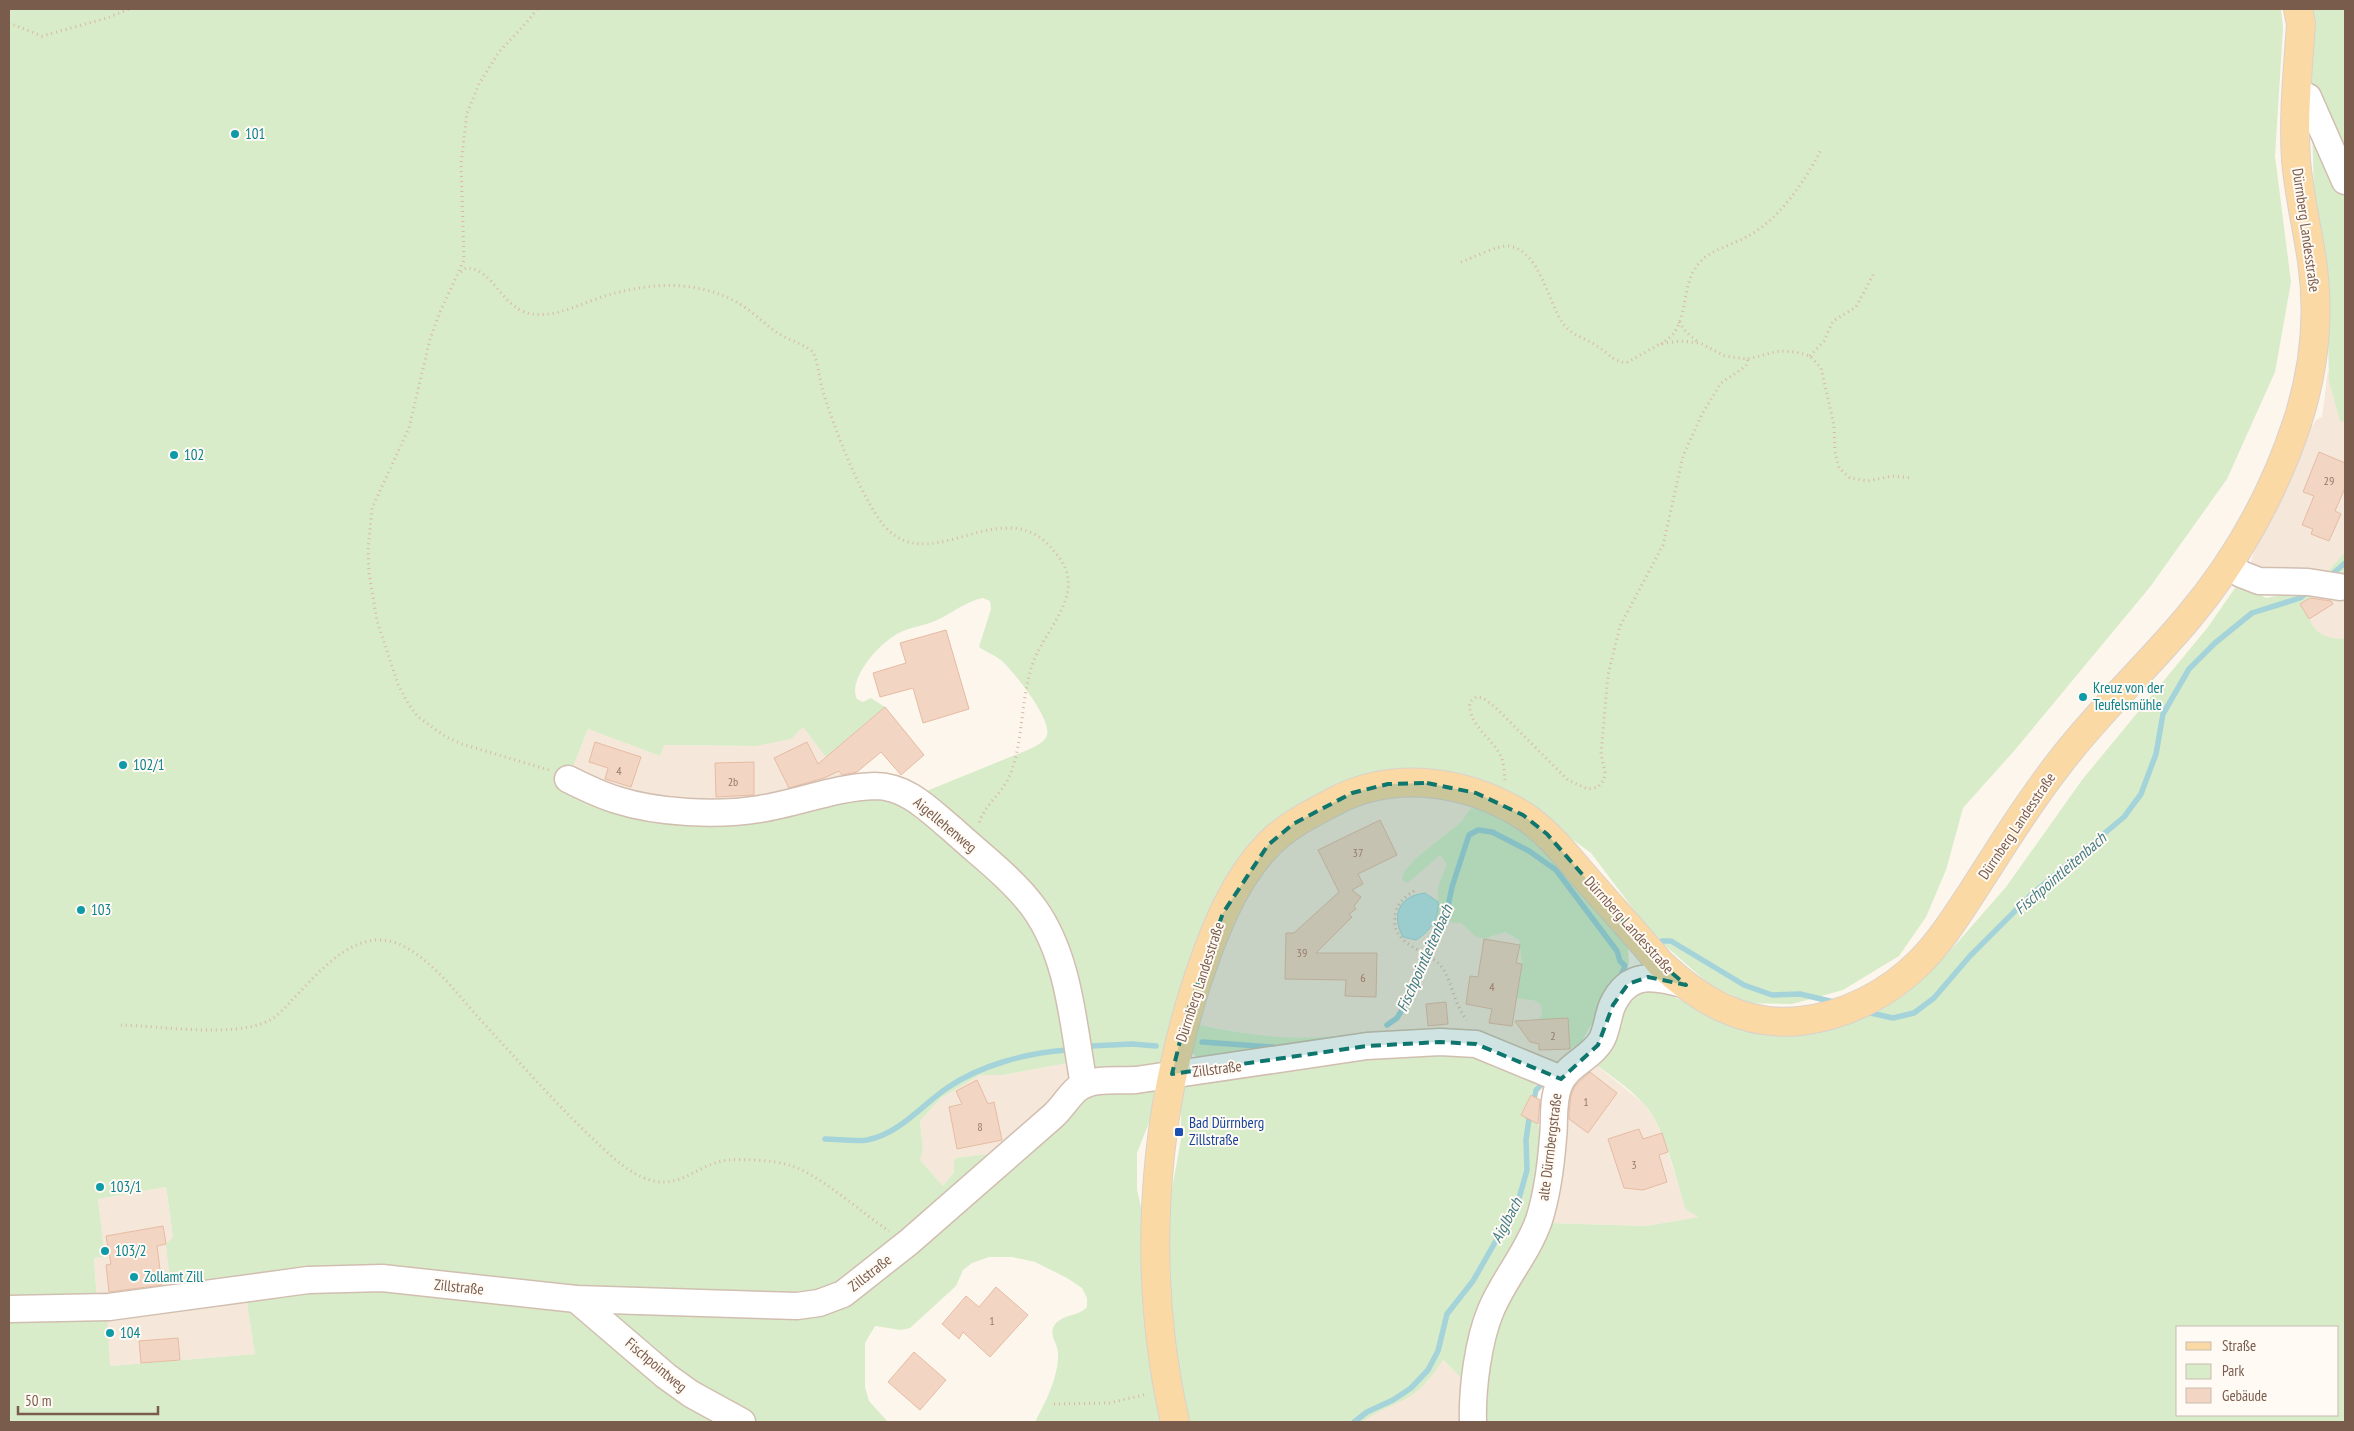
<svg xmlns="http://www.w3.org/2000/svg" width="2354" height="1431" font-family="'PT Sans Narrow',sans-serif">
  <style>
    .residential { fill: #f5e8da }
    .green { fill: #d8ecc9; fill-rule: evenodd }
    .water { fill: #bfe3e8; stroke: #a5d3da }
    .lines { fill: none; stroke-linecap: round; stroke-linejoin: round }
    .stream { stroke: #a5d3da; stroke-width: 5.5 }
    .building { fill: #f3d5c3; stroke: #e6bba3 }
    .minor-casing { stroke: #d1beb0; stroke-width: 29 }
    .major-casing { stroke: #dad1cd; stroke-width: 30 }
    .path { stroke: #d9b8a5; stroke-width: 3; stroke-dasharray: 1 4; stroke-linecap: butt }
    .minor { stroke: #fff; stroke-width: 26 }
    .major { stroke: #fbd9a5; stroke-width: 28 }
    .marked { fill: #0f766e; fill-opacity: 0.2; stroke: #0f766e; stroke-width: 4; stroke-dasharray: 10 6; stroke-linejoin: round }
    .culture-dot { fill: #0f9aa8; stroke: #fffaf3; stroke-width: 2 }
    .transit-dot { fill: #1a4fb4; stroke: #fffaf3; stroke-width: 2 }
    .labels { text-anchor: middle; stroke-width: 4; stroke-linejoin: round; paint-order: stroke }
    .number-label { font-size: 12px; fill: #987a6a }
    .culture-label { font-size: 15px; fill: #0d838f; stroke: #fffaf3; text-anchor: start }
    .street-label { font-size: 15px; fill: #7a5c4d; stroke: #fffaf3 }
    .transit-label { font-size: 15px; fill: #164399; stroke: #fffaf3; text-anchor: start }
    .water-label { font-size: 16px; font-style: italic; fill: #437c86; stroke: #fffaf3 }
  </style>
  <rect width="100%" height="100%" fill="#fdf6ec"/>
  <!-- residential -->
  <g class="residential">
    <path d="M 2328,370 L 2340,420 L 2345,422 L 2345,552 L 2323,577 L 2249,568 L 2255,548 L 2280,499 L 2309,431 L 2316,420 L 2322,417 Z"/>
    <path d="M 2345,582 L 2345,639 L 2331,639 L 2320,635 L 2312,628 L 2300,604 L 2324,589 Z"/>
    <path d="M 803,727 L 842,775 L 785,799 L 680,805 L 570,774 L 588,729 L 660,756 L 663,745 L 756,746 Z"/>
    <path d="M 1439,794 L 1481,806 L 1470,809 L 1461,822 L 1416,858 L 1411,880 L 1439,854 L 1447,864 L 1438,886 L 1438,902 L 1451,921 L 1461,923 L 1474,935 L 1493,937 L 1498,933 L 1505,932 L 1519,940 L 1522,964 L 1516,998 L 1536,1001 L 1541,1005 L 1542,1013 L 1538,1020 L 1568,1018 L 1570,1048 L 1581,1043 L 1568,1059 L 1554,1066 L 1334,1045 L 1334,1036 L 1308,1039 L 1272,1038 L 1195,1024 L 1240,897 L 1281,847 L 1361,798 Z"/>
    <path d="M 1071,1058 L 1068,1080 L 1062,1094 L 997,1153 L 954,1164 L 954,1172 L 943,1186 L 920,1160 L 923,1150 L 920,1121 L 941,1098 L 980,1075 L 1003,1075 L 1068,1063 Z"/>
    <path d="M 1591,1061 L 1643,1103 L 1652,1115 L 1662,1133 L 1686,1210 L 1700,1217 L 1646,1226 L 1549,1223 L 1555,1109 Z"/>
    <path d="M 166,1187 L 173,1237 L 246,1297 L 255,1354 L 110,1366 L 97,1300 L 94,1258 L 105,1257 L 98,1199 Z"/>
    <path d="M 1442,1360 L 1463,1379 L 1468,1422 L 1362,1422 L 1376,1411 L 1409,1397 L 1428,1381 Z"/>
  </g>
  <!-- green -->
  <g class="green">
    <path d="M 9,9 L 2281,9 L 2283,28 L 2275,156 L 2291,282 L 2275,372 L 2227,479 L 2150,587 L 2014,751 L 1963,808 L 1946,870 L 1926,917 L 1899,956 L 1843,990 L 1792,1004 L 1748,1003 L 1709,984 L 1653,935 L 1591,853 L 1518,800 L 1334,789 L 1303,802 L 1274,823 L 1226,881 L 1205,918 L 1172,1031 L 1162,1060 L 1154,1110 L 1137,1153 L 1137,1190 L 1145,1224 L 1165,1422 L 1035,1422 C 1046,1401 1059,1377 1058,1352 C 1057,1342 1049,1336 1054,1326 C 1061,1314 1078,1317 1087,1307 L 1087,1298 L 1082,1288 L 1067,1278 L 1035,1262 L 1012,1257 L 989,1257 L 972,1263 L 963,1270 L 956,1286 L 910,1328 L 901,1330 L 875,1326 L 865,1343 L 865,1387 L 869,1401 L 888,1422 L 9,1422 ZM 983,598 L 990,601 L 991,609 L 979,647 C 986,652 995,655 1002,661 C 1013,671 1052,719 1047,735 C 1045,742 1036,746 1030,749 L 924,792 L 1068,970 L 974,855 L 893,794 L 635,810 L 567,782 L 588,729 L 660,756 L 664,745 L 756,746 L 791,739 L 803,727 L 826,757 L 885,707 L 871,698 L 863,702 L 857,699 C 847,679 880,642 899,633 C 910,627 923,626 935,621 C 951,614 966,601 983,598 ZM 1071,1059 L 1068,1080 L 1034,1126 L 997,1153 L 957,1158 L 954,1160 L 954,1172 L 943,1186 L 920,1160 L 923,1150 L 920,1121 L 941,1098 L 980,1075 L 1003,1075 L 1068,1063 ZM 166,1187 L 173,1237 L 166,1244 L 173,1308 L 246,1297 L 255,1354 L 110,1366 L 106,1300 L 97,1300 L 94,1258 L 105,1257 L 98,1199 Z"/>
    <path d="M 2307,9 L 2345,9 L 2345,422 L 2340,421 L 2329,381 L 2327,293 L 2315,225 L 2309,25 Z"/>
    <path d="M 2345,552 L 2345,582 L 2323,577 Z"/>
    <path d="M 2242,584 L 2266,598 L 2282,595 L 2298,588 L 2324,589 L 2300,604 C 2315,628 2314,638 2345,639 L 2345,1422 L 1482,1422 L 1463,1380 L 1443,1360 C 1433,1375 1423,1389 1407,1398 C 1392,1406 1377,1411 1362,1422 L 1185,1422 L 1168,1319 L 1165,1228 L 1181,1139 L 1181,1091 L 1186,1082 L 1442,1047 L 1540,1077 L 1521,1114 L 1538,1124 L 1542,1139 L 1535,1178 L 1526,1221 L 1514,1241 L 1531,1256 L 1549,1223 L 1646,1226 L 1699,1217 L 1686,1210 C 1675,1178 1666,1127 1643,1103 C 1628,1087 1608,1074 1591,1061 L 1632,995 L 1651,990 L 1667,994 L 1704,1010 L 1819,1029 L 1860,1019 L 1904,995 L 1942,960 L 2006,887 L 2082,780 L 2208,627 L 2235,588 ZM 2178,1327 L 2338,1327 L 2338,1415 L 2178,1415 Z"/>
    <path d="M 1481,806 L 1534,836 L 1617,931 L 1628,949 L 1629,964 L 1607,997 L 1581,1043 L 1570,1049 L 1568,1018 L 1538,1020 L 1542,1013 L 1541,1005 L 1536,1001 L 1516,998 L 1522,964 L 1519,940 L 1505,932 L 1484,939 L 1474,935 L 1461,923 L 1435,921 L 1438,911 L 1438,886 L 1447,864 L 1440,855 L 1411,880 L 1407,883 L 1402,880 L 1404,872 L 1416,858 L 1461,822 L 1470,809 Z"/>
    <path d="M 1195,1024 C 1245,1034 1283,1041 1334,1036 L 1334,1045 L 1206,1061 L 1194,1055 L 1190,1048 Z"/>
  </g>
  <!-- water -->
  <path class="water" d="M 1425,893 L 1438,902 C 1439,919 1430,931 1416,940 L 1403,937 C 1391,915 1399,896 1425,893 Z"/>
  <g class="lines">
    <!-- stream -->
    <g class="stream">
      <path d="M 2330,576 L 2345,563"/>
      <path d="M 1662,941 L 1671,941 L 1744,985 L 1772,995 L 1800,994 L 1838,1003"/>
      <path d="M 1866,1012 L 1893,1018 L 1914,1013 L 1934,998 L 1970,956 L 2032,894 L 2124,817 L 2141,794 L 2156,754 L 2163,714 L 2189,669 L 2215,643 L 2252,613 L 2300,598 L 2308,592"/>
      <path d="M 1387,1025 L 1397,1018 L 1411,995 L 1446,916 L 1452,887 L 1469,835 L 1478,830 L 1492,832 L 1529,851 L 1556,870 L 1617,951 L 1620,961 L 1625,966 L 1619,980"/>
      <path d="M 1202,1042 L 1273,1047"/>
      <path d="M 1090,1046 L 1132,1044 L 1156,1046"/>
      <path d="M 1533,1103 L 1536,1090 L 1546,1080"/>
      <path d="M 825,1139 C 838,1139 854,1142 867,1140 C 899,1134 921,1106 947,1088 C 981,1065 1026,1053 1067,1050"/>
      <path d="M 1354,1422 L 1367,1412 L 1393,1400 L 1411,1388 L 1428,1370 L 1438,1351 L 1447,1314 L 1473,1281 L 1518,1202 L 1527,1170 L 1526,1140 L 1530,1112"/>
    </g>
  </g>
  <!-- building -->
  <g class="building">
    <path d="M 2319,452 L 2345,463 L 2345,488 L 2335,511 L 2341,514 L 2329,541 L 2311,534 L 2313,529 L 2302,525 L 2314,496 L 2303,492 Z"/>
    <path d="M 2310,598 L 2331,601 L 2333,604 L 2309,619 L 2300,604 Z"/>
    <path d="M 946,630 L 969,709 L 923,723 L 913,688 L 880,697 L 873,673 L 906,663 L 900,643 Z"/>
    <path d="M 885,707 L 924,755 L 901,775 L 881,752 L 857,772 L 842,775 L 839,771 L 824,778 L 789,788 L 774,758 L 807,742 L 818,764 Z"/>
    <path d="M 595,742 L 641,757 L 631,787 L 605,779 L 608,768 L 589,762 Z"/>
    <path d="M 754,762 L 754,795 L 716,797 L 715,763 Z"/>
    <path d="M 1380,820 L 1397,855 L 1358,874 L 1363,884 L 1352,890 L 1361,897 L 1354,906 L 1356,909 L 1349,914 L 1352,917 L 1316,953 L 1377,953 L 1376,997 L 1345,996 L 1346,980 L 1285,979 L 1286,933 L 1294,933 L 1339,892 L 1318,850 Z"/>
    <path d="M 1484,939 L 1520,945 L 1516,963 L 1522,964 L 1512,1026 L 1489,1023 L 1492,1009 L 1466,1004 L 1470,976 L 1478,977 Z"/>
    <path d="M 1446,1002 L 1448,1024 L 1428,1026 L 1426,1004 Z"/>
    <path d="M 1568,1018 L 1570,1049 L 1539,1050 L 1539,1044 L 1530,1042 L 1515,1021 Z"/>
    <path d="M 1590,1072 L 1617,1093 L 1588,1133 L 1569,1119 L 1569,1112 L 1571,1095 L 1575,1086 Z"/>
    <path d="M 977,1080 L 988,1104 L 994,1102 L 1002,1140 L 957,1149 L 949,1107 L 962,1104 L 956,1091 Z"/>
    <path d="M 1531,1095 L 1540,1100 L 1538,1124 L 1521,1115 Z"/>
    <path d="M 1639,1129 L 1643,1139 L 1662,1133 L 1668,1152 L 1659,1155 L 1667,1182 L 1643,1190 L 1624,1188 L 1608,1139 Z"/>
    <path d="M 163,1226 L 166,1244 L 157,1246 L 162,1285 L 109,1292 L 106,1265 L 111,1264 L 106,1236 Z"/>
    <path d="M 996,1287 L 1028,1315 L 990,1357 L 963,1332 L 959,1339 L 942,1324 L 966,1296 L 979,1307 Z"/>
    <path d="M 178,1338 L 180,1360 L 141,1363 L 139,1341 Z"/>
    <path d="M 914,1352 L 946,1380 L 920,1410 L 888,1382 Z"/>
  </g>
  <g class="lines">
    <!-- minor casing -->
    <g class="minor-casing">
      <g id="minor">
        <path d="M 2297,92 L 2308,97 L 2345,181"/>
        <path d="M 2229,563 L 2241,574 L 2259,581 L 2308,582 L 2340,587"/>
        <path d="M 568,779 C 584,787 600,795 617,800 C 658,813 717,816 760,809 C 799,803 835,787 875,786 C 907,786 929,810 952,829 C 979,854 1012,878 1034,908 C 1070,958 1073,1026 1084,1085"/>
        <path d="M 576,1299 L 666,1376 L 691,1394 L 742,1422"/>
        <path d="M 9,1309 L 109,1307 L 308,1280 L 382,1278 L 576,1299 L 797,1306 L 819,1303 L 843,1294 L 909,1242 L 1053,1116 C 1062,1108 1068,1097 1077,1089 C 1092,1077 1119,1081 1136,1080 L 1367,1046 L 1440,1042 L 1476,1044 L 1561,1079"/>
        <path d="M 1473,1422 C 1472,1389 1478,1341 1491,1310 C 1504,1279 1528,1252 1539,1220 C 1547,1195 1551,1164 1553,1138 C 1555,1121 1552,1101 1559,1085 C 1566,1065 1592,1058 1602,1039 C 1607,1029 1608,1016 1612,1006 C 1628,970 1655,976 1686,985"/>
      </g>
    </g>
    <!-- major casing -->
    <g class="major-casing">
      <path id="major" d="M 1175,1422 C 1142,1277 1151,1124 1197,982 C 1213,934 1233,881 1269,844 C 1289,824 1313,813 1337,800 C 1396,770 1469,781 1524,816 C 1548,832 1566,855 1585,877 C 1610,906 1636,934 1660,963 C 1699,1000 1744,1027 1800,1021 C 1845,1016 1888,994 1920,962 C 1941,941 1957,915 1973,891 C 2001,847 2029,802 2061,761 C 2100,710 2147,667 2188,618 C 2236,561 2274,493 2297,423 C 2314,371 2320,316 2312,261 C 2307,227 2299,195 2296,160 C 2293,115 2298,69 2301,24 L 2298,9"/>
    </g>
    <!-- path -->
    <g class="path">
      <path d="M 537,9 L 527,22 L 499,52 L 479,84 L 467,113 L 461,164 L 464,260 L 440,312 L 430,339 L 409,428 L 372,508 L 368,551 L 369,573 L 377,621 L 398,684 L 406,700 L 417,716 L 446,737 L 462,744 L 549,770"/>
      <path d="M 9,23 L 42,36 L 107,18 L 129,9"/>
      <path d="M 1461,262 C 1472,258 1498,245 1508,246 C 1539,249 1548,301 1562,322 C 1572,337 1587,338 1600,348 C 1611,356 1612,360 1626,363 L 1660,344 L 1680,341 L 1700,343 L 1725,356 L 1748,359 L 1779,351 L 1796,352 L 1810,356 L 1821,368 L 1834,425 L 1835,452 L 1839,468 L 1850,478 L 1868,481 L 1892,476 L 1912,478"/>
      <path d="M 461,272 L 466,268 C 494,268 501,309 532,314 C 556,318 582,303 605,296 C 651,282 701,279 743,306 C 755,314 765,324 776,332 C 788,340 802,343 813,352 C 818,363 819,376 822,388 C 832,423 864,507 889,531 C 936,574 1006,490 1054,551 C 1063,562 1070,573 1068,588 C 1066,613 1041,639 1033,663 C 1020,699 1024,743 1009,777 C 1002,794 983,806 979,824"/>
      <path d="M 1679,322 L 1686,332 L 1699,343"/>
      <path d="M 1661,344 C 1665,341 1670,338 1673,334 C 1689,314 1681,282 1700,262 C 1712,249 1735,244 1750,235 C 1782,216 1804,182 1821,150"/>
      <path d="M 1810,356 L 1824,341 L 1833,321 L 1856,307 L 1874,273"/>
      <path d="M 1505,780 C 1504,773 1504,763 1501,756 C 1492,738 1467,724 1470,702 L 1476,697 L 1483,698 L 1495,707 L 1568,780 L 1588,789 L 1598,787 L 1604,780 L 1605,772 L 1601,754 L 1608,675 L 1620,626 L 1663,545 L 1683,456 L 1702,414 L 1721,383 L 1746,366 L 1748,359"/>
      <path d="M 1414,891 C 1404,897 1395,905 1395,918 C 1392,945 1425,949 1440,965 C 1452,978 1453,1004 1467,1020"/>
      <path d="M 121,1025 C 161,1026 233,1038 268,1021 C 277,1017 285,1008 292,1000 C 315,977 345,938 382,940 C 418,942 454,990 477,1016 C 515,1057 551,1099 591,1137 C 607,1152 622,1168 642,1177 C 679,1194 696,1163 729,1160 C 747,1159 772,1160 789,1165 C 818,1173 862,1213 889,1231"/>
      <path d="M 1054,1404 L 1109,1403 L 1148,1394"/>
    </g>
    <!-- minor -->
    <use href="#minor" class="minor"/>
    <!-- major -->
    <use href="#major" class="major"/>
  </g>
  <!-- marked area -->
  <path class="marked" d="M 1427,783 L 1476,793 L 1523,815 L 1547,834 L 1660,963 L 1686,985 L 1648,977 L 1628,984 L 1613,1005 L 1598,1045 L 1561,1079 L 1476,1044 L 1440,1042 L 1367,1046 L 1172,1074 L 1186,1016 L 1223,913 L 1268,845 L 1293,824 L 1352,793 L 1388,784 Z"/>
  <!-- markers -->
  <g class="culture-dot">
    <circle cx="235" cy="134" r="5"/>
    <circle cx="174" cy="455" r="5"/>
    <circle cx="2083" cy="697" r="5"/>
    <circle cx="123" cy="765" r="5"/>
    <circle cx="81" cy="910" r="5"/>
    <circle cx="100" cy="1187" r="5"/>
    <circle cx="105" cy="1251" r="5"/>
    <circle cx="134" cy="1277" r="5"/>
    <circle cx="110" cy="1333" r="5"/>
  </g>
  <rect class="transit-dot" x="1174" y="1127" width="10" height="10" rx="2.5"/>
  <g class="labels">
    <!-- number labels -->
    <g class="number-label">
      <text x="2329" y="485">29</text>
      <text x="619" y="775">4</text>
      <text x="733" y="786">2b</text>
      <text x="1358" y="857">37</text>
      <text x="1302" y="957">39</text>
      <text x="1363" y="982">6</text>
      <text x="1492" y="991">4</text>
      <text x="1553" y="1040">2</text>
      <text x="1586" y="1106">1</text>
      <text x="980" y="1131">8</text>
      <text x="1634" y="1169">3</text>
      <text x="992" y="1325">1</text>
    </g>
    <!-- culture labels -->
    <g class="culture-label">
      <text x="245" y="139">101</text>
      <text x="184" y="460">102</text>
      <text x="2093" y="693">Kreuz von der<tspan x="2093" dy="17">Teufelsmühle</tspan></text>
      <text x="133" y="770">102/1</text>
      <text x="91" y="915">103</text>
      <text x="110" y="1192">103/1</text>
      <text x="115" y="1256">103/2</text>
      <text x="144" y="1282">Zollamt Zill</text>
      <text x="120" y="1338">104</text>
    </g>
    <!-- street labels -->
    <g class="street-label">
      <text transform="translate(2306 230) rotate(82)" y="5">Dürrnberg Landesstraße</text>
      <text transform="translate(945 825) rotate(40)" y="5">Aigellehenweg</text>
      <text transform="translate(2017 826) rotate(-56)" y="5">Dürrnberg Landesstraße</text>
      <text transform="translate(1629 925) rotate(48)" y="5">Dürrnberg Landesstraße</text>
      <text transform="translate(1200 982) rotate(-72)" y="5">Dürrnberg Landesstraße</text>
      <text transform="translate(1217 1069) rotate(-7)" y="5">Zillstraße</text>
      <text transform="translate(1550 1147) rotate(-83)" y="5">alte Dürrnbergstraße</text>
      <text transform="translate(870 1273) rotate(-38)" y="5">Zillstraße</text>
      <text transform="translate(459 1287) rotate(6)" y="5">Zillstraße</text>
      <text transform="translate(656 1365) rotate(40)" y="5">Fischpointweg</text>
    </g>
    <!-- transit labels -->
    <g class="transit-label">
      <text x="1189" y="1128">Bad Dürrnberg<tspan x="1189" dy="17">Zillstraße</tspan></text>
    </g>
    <!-- water labels -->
    <g class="water-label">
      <text transform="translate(2060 873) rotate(-41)" y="6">Fischpointleitenbach</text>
      <text transform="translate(1424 958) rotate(-66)" y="6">Fischpointleitenbach</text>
      <text transform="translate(1506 1220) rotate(-62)" y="6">Aiglbach</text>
    </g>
  </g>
  <!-- border -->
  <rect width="2354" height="1431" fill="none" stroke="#7a5c4d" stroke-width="20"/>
  <!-- legend -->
  <rect x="2176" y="1326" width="162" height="90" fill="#fffaf3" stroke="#cabbb1"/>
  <rect x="2186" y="1342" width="25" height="8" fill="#fbd9a5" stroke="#cabbb1"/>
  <text x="2222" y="1351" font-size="15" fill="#7a5c4d">Straße</text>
  <rect x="2186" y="1364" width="25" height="15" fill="#d8ecc9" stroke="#cabbb1"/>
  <text x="2222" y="1376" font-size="15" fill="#7a5c4d">Park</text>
  <rect x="2186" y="1388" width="25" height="15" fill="#f3d5c3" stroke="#cabbb1"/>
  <text x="2222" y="1401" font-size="15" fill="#7a5c4d">Gebäude</text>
  <!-- scale -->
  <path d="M18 1406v8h140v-8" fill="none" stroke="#7a5c4d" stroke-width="2.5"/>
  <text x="25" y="1406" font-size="15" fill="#7a5c4d" stroke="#fffaf3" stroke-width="4" paint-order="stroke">50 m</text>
</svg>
